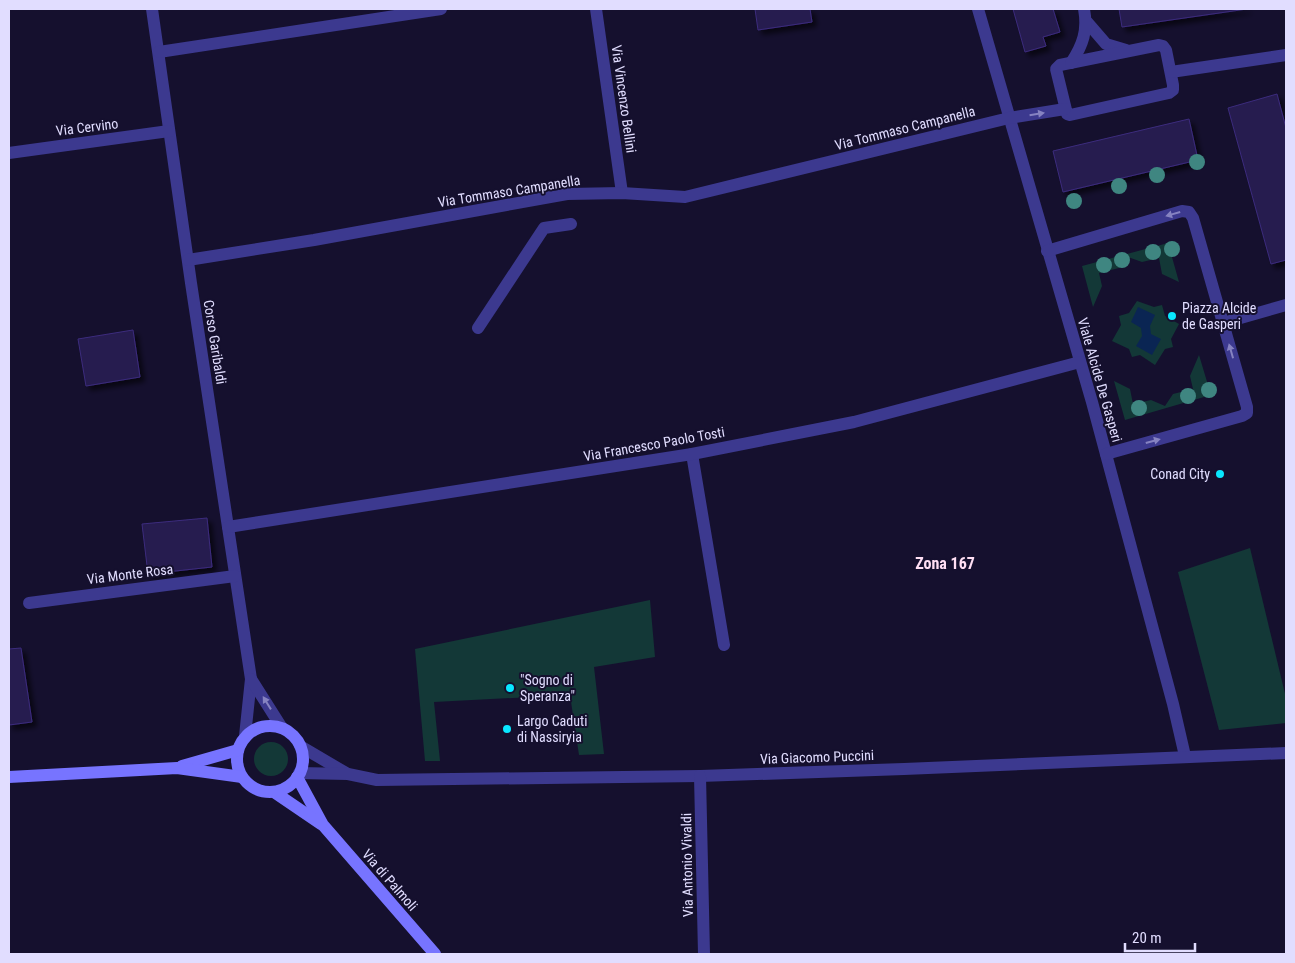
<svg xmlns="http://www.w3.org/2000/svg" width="1295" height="963" font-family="'Roboto Condensed',sans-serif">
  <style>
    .green { fill: #133837 }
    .water { fill: #0a2553 }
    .building { fill: #261b50; stroke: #3c2c7d; filter: url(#shadow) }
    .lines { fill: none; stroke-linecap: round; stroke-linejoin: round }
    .lane { stroke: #3c398f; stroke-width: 12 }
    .street { stroke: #3c398f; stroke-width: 12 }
    .secondary { stroke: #7774ff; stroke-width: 12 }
    .tree { fill: #3f8681 }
    .oneway { fill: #8683c1 }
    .poi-dot { fill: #09e7ff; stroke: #15102e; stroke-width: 2 }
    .labels { text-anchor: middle; stroke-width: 4; stroke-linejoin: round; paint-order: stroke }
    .street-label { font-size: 14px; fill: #e1ddff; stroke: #15102e }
    .poi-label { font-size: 14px; fill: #e1ddff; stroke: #15102e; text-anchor: start }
    .quarter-label { font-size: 16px; font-weight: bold; fill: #ffdff4; stroke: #15102e }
  </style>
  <defs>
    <filter id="shadow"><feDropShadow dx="4.5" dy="4.5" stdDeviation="2.5" flood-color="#0009"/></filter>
  </defs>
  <rect width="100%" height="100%" fill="#15102e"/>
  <!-- green -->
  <g class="green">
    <path d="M 1168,243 L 1179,282 L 1162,274 L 1159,258 L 1142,262 L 1128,257 L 1119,268 L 1099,273 L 1102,286 L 1093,307 L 1082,266 Z"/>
    <path d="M 1137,301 L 1154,307 L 1162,305 L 1165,316 L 1179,324 L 1171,339 L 1173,347 L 1165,349 L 1155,365 L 1140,355 L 1132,357 L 1129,349 L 1112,341 L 1121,325 L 1119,316 L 1129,313 Z"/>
    <path d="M 1199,355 L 1211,395 L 1125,420 L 1114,381 L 1130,389 L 1133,404 L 1151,400 L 1165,406 L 1173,394 L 1193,389 L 1190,376 Z"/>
    <path d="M 1250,548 L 1286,698 L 1286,723 L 1219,730 L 1178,572 Z"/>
    <path d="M 650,600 L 655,657 L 594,667 L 604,754 L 579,755 L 570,695 L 434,702 L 440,761 L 425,761 L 415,649 Z"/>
    <circle cx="271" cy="759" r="17"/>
  </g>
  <!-- water -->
  <path class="water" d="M 1138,307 L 1155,315 L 1150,326 L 1151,334 L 1161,339 L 1152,355 L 1136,346 L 1142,336 L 1141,328 L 1131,322 Z"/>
  <!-- building -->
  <g class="building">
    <path d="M 755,9 L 810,9 L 812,22 L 758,30 Z"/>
    <path d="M 1013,9 L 1053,9 L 1060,32 L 1043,37 L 1046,46 L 1025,52 Z"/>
    <path d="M 1119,9 L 1247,9 L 1122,27 Z"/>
    <path d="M 1277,94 L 1286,128 L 1286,260 L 1271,264 L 1228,108 Z"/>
    <path d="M 1189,119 L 1198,160 L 1063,192 L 1053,151 Z"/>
    <path d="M 133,330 L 140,377 L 86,386 L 78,339 Z"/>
    <path d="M 207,518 L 212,567 L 148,574 L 142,524 Z"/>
    <path d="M 21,648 L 32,722 L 9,725 L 9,649 Z"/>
  </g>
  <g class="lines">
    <!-- lane -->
    <path class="lane" d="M 478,328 L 544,228 L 571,224"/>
    <!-- street -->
    <g class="street">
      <path d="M 152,9 L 191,283 L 251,679 L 245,736"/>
      <path d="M 596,9 L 622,193"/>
      <path d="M 978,9 L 1092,402 L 1173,704 L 1185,756"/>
      <path d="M 1087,22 L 1106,44 L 1126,50"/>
      <path d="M 1159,45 L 1163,46 L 1166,50 L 1173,85 L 1173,90 L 1169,93 L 1070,115 L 1067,114 L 1057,73 L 1056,69 L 1060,65 Z"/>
      <path d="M 159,52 L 441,9"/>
      <path d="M 1071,63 C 1083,45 1088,30 1084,9"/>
      <path d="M 1171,72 L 1286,55"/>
      <path d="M 9,153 L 169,131"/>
      <path d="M 1047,251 L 1182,211 L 1189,212 L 1193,218 L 1247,407 L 1247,413 L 1242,416 L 1106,454"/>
      <path d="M 188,260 L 314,240 L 567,194 L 622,193 L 685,197 L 1009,118 L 1065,109"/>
      <path d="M 1223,323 L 1286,305"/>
      <path d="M 692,454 L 724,645"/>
      <path d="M 228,527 L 692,454 L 854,422 L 1080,362"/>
      <path d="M 29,603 L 235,576"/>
      <path d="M 251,679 L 282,728"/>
      <path d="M 300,746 L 346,773"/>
      <path d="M 299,773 L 348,774 L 377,780 L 700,776 L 904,769 L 1286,753"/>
      <path d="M 700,776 L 704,954"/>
    </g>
    <!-- secondary -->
    <g class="secondary">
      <circle cx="270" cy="759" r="33"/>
      <path d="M 182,766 L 238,750"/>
      <path d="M 9,777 L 177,768 L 242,777"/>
      <path d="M 297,777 L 323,825 L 435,954"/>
      <path d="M 274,792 L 321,824"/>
    </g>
  </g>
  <!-- trees -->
  <g class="tree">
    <circle cx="1197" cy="162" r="8"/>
    <circle cx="1157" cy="175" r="8"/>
    <circle cx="1119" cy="186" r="8"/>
    <circle cx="1074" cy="201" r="8"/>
    <circle cx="1172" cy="249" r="8"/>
    <circle cx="1153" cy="252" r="8"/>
    <circle cx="1122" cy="260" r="8"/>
    <circle cx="1104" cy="265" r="8"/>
    <circle cx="1209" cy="390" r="8"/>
    <circle cx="1188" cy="396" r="8"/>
    <circle cx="1139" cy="408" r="8"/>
  </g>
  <!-- one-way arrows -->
  <defs><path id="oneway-solid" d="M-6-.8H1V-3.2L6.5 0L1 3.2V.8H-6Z" transform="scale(1.25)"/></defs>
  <g class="oneway">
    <use href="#oneway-solid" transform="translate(1037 114) rotate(-9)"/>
    <use href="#oneway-solid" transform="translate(1173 214) rotate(164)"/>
    <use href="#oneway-solid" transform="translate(1231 351) rotate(-106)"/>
    <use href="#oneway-solid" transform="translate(1153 441) rotate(-15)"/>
    <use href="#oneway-solid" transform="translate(267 703) rotate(-122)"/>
  </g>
  <!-- markers -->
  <g class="poi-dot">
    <circle cx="1172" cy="316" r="5"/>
    <circle cx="1220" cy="474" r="5"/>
    <circle cx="510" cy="688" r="5"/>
    <circle cx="507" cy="729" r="5"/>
  </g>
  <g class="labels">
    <!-- street labels -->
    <g class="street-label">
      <text transform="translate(624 99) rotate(82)" y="5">Via Vincenzo Bellini</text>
      <text transform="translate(87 127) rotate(-7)" y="5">Via Cervino</text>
      <text transform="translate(905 128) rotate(-14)" y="5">Via Tommaso Campanella</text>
      <text transform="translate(509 191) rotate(-9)" y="5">Via Tommaso Campanella</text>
      <text transform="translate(215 342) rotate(81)" y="5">Corso Garibaldi</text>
      <text transform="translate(1100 380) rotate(74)" y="5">Viale Alcide De Gasperi</text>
      <text transform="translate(654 444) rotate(-10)" y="5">Via Francesco Paolo Tosti</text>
      <text transform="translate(130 574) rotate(-7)" y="5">Via Monte Rosa</text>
      <text transform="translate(817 757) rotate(-2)" y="5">Via Giacomo Puccini</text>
      <text transform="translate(687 865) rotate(-91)" y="5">Via Antonio Vivaldi</text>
      <text transform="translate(390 880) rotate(49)" y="5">Via di Palmoli</text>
    </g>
    <!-- poi labels -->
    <g class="poi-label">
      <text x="1182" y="313">Piazza Alcide<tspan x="1182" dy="16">de Gasperi</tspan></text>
      <text x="1210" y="479" text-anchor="end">Conad City</text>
      <text x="520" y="685">"Sogno di<tspan x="520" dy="16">Speranza"</tspan></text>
      <text x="517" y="726">Largo Caduti<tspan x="517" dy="16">di Nassiryia</tspan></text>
    </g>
    <!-- quarter labels -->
    <g class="quarter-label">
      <text x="945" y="569">Zona 167</text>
    </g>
  </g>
  <!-- border -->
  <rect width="1295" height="963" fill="none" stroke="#e1ddff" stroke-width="20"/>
  <!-- scale -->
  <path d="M1125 943v8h70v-8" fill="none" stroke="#e1ddff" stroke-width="2.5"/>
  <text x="1132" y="943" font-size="15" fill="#e1ddff" stroke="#15102e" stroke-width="4" paint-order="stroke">20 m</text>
</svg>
